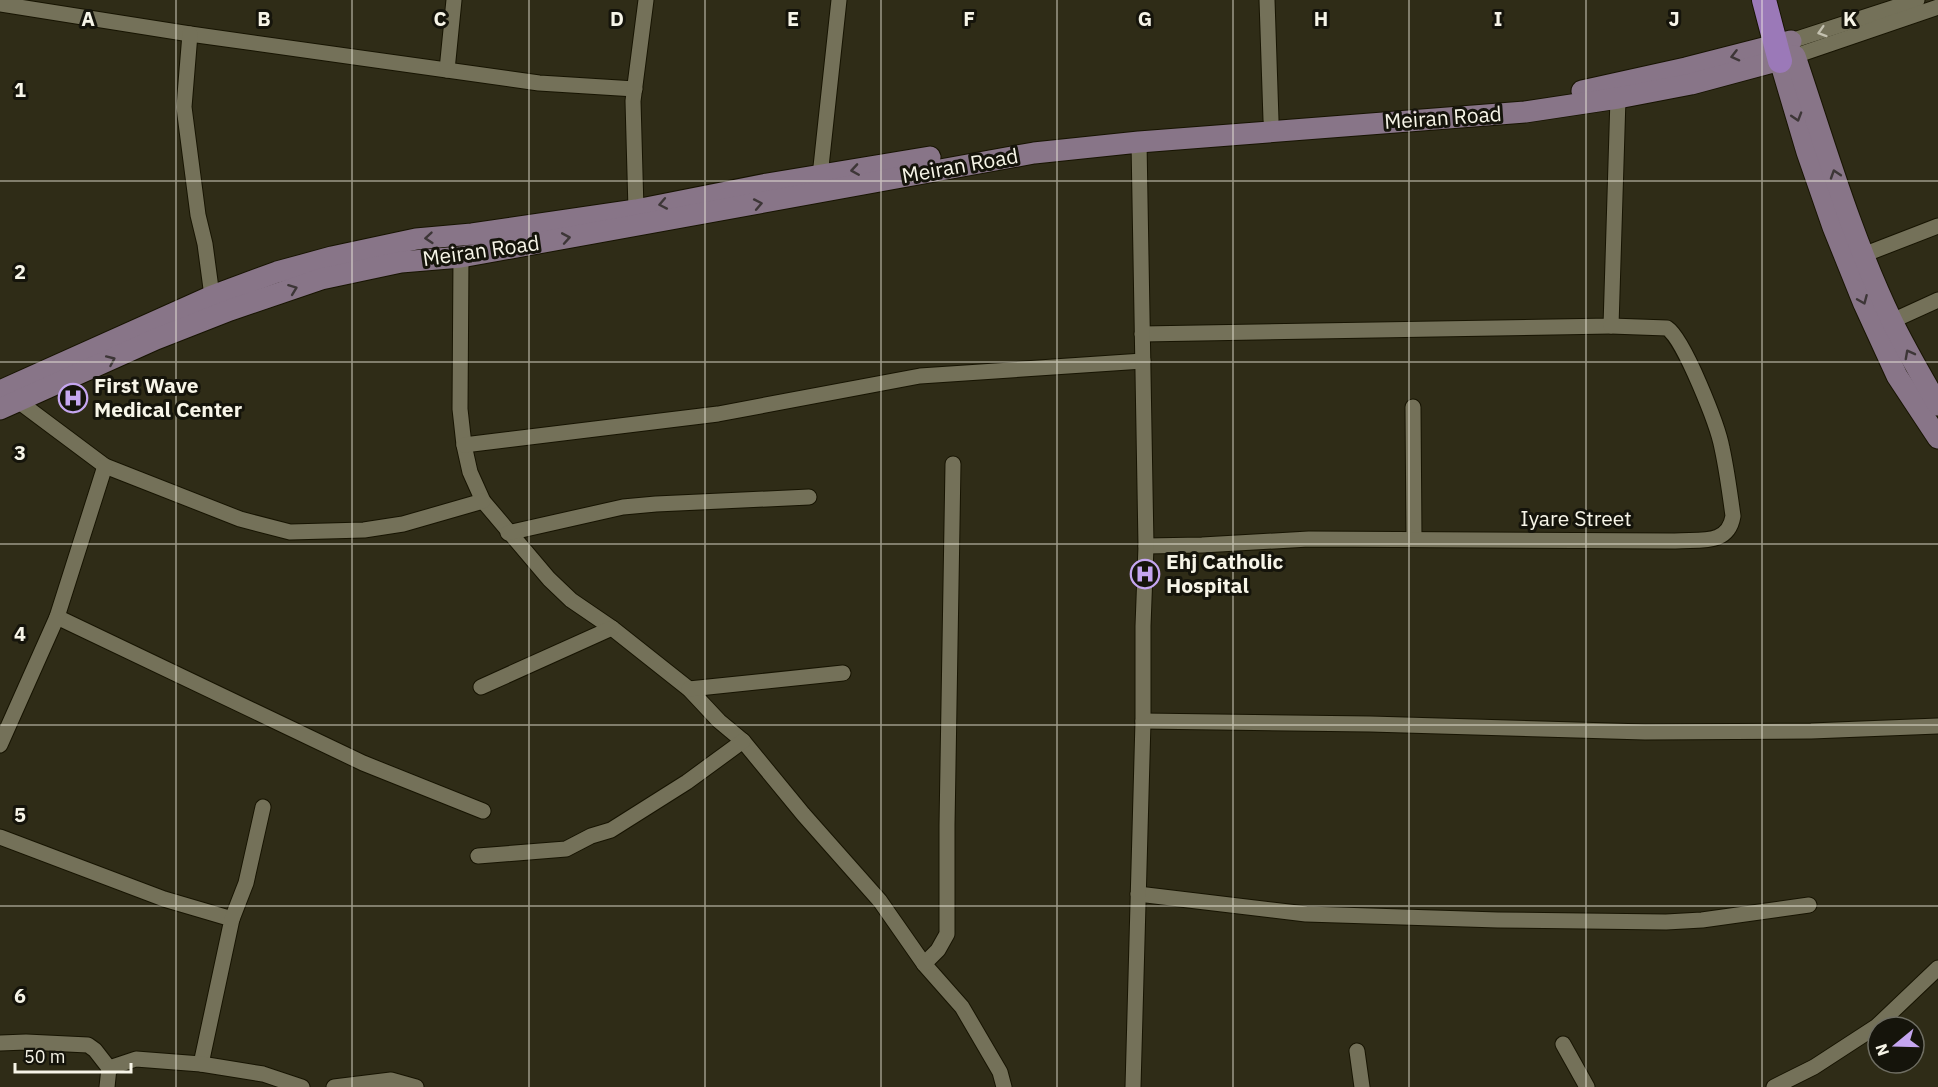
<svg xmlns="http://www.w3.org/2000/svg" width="1938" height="1087" font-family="'IBM Plex Sans',sans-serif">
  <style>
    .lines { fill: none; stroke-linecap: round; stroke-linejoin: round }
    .street-casing { stroke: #171402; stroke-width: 17 }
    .secondary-casing { stroke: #171402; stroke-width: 23 }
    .primary-casing { stroke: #171402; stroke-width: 26 }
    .street { stroke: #747159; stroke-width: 15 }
    .secondary { stroke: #887588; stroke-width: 21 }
    .primary { stroke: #9b79b8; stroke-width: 24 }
    .oneway { stroke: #c3c0af }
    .oneway2 { stroke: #3d3637 }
    .grid { fill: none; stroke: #f7f5e8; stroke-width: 1.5; stroke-opacity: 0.55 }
    .labels { text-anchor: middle; stroke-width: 6; stroke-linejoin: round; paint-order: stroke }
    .street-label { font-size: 21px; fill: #f7f5e8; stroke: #15140b }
    .poi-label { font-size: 21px; font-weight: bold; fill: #f7f5e8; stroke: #15140b; text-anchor: start }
    .grid-label { font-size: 20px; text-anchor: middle; font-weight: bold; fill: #f7f5e8; stroke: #15140b; stroke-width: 6; stroke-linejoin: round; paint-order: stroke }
  </style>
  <rect width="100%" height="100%" fill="#2f2c17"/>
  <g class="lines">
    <!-- street casing -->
    <g class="street-casing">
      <g id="street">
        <path d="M 1267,0 L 1271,120"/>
        <path d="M 0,4 L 190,34 L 539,83 L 635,89"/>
        <path d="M 190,34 L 184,107 L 198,215 L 205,244 L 212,296"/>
        <path d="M 1791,41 L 1917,0"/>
        <path d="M 1795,56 L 1938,7"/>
        <path d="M 447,70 L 454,0"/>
        <path d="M 820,176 L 839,0"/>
        <path d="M 636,210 L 633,101 L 646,0"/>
        <path d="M 1863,255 L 1938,226"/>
        <path d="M 461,257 L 460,409 L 464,445 L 470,472 L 483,501 L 549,579 L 571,600 L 612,628 L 689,689 L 719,721 L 743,741 L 803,814 L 880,901 L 924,964 L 962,1007 L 1000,1072 L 1004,1087"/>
        <path d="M 1892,321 L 1938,300"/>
        <path d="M 1142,334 L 1611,326 L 1618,98"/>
        <path d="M 18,401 L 105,466 L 240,519 L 290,532 L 364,530 L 403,524 L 483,501"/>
        <path d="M 1413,407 L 1414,539"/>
        <path d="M 464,445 L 718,414 L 920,376 L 1143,361"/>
        <path d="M 508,533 L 623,507 L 656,504 L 809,497"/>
        <path d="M 1146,546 L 1202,545 L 1309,539 L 1675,541 C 1700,539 1728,546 1733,516 C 1730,494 1727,471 1722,448 C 1718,426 1684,339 1667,328 L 1611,326"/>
        <path d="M 57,617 L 363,763 L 483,811"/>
        <path d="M 481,687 L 612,628"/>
        <path d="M 689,689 L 843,673"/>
        <path d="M 1143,721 L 1370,724 L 1645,732 L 1811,731 L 1938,726"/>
        <path d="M 0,745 L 57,617 L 105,466"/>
        <path d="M 0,837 L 164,899 L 232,919 L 201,1064"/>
        <path d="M 478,856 L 566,849 L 591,836 L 611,830 L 687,782 L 743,741"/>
        <path d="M 1138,894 L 1306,914 L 1498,920 L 1666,922 L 1702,920 L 1809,905"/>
        <path d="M 232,919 L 246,883 L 263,807"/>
        <path d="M 924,964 L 938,950 L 947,934 L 947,825 L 953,464"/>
        <path d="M 0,1043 L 26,1042 L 88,1045 L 95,1050 L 109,1068 L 107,1087"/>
        <path d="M 1563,1044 L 1587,1087"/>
        <path d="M 1357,1051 L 1362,1087"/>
        <path d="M 109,1068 L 136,1059 L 201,1064 L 263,1074 L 302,1087"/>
        <path d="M 334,1087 L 391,1080 L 416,1087"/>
        <path d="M 1133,1087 L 1143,721 L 1143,626 L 1146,546 L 1139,142"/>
        <path d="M 1774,1087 L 1814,1067 L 1877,1026 L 1938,968"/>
      </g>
    </g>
    <!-- secondary casing -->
    <g class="secondary-casing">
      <g id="secondary">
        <path d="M 1780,61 L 1807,152 L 1833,227 L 1864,304 L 1897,376 L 1938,438"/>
        <path d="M 1582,91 L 1686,68 L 1791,41"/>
        <path d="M 0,391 L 212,296 L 277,272 L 332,257 L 416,239 L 472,234 L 636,210 L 767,184 L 930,157"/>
        <path d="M 0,409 L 156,339 L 230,310 L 321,279 L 401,262 L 461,257 L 1034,153 L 1139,142 L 1525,112 L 1618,98 L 1691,84 L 1795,56 C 1825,145 1851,236 1892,321 C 1906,350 1922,377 1938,405"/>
      </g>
    </g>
    <!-- primary casing -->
    <g class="primary-casing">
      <path id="primary" d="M 1764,0 L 1780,61"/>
    </g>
    <!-- street -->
    <use href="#street" class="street"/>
    <!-- secondary -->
    <use href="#secondary" class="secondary"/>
    <!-- primary -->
    <use href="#primary" class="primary"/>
  </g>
  <!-- one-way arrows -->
  <defs><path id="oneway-chevron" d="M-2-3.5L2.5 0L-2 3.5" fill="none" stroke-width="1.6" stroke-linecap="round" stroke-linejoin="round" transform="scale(1.5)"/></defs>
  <use class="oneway" href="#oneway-chevron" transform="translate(1822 32) rotate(163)"/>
  <g class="oneway2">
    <use href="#oneway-chevron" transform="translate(1735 56) rotate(166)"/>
    <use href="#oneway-chevron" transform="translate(1797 117) rotate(73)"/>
    <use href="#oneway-chevron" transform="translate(855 170) rotate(171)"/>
    <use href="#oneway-chevron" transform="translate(1835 174) rotate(-108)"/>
    <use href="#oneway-chevron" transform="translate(663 204) rotate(169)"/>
    <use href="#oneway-chevron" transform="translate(758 204) rotate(-11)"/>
    <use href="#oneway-chevron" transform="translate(429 238) rotate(175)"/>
    <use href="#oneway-chevron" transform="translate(566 238) rotate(-10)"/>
    <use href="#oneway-chevron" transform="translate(293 289) rotate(-21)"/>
    <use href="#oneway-chevron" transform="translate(1863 300) rotate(67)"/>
    <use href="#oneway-chevron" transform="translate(1909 354) rotate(-118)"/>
    <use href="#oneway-chevron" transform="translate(111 360) rotate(-24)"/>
  </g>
  <!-- grid -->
  <path class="grid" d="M 176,0 L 176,1087M 352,0 L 352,1087M 529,0 L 529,1087M 705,0 L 705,1087M 881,0 L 881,1087M 1057,0 L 1057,1087M 1233,0 L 1233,1087M 1409,0 L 1409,1087M 1586,0 L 1586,1087M 1762,0 L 1762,1087M 0,181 L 1938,181M 0,362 L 1938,362M 0,544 L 1938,544M 0,725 L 1938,725M 0,906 L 1938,906"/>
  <!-- icons -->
  <defs>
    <g id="hospital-ring" transform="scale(1.5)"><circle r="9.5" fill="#15140b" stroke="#c5a6f0" stroke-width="1.5"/><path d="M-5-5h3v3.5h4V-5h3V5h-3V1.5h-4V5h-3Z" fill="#c5a6f0"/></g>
  </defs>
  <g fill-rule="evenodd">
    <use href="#hospital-ring" x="73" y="398"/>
    <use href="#hospital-ring" x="1145" y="574"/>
  </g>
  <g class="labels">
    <!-- street labels -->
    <g class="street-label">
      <text transform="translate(1443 118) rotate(-4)" y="7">Meiran Road</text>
      <text transform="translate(960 166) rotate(-10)" y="7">Meiran Road</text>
      <text transform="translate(481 251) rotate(-8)" y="7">Meiran Road</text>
      <text x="1576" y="526">Iyare Street</text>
    </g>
    <!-- poi labels -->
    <g class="poi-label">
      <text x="94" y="393">First Wave<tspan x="94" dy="24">Medical Center</tspan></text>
      <text x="1166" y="569">Ehj Catholic<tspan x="1166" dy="24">Hospital</tspan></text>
    </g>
  </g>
  <g class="grid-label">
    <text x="88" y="26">A</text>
    <text x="264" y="26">B</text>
    <text x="440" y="26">C</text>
    <text x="617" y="26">D</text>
    <text x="793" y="26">E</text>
    <text x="969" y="26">F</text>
    <text x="1145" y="26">G</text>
    <text x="1321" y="26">H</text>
    <text x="1498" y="26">I</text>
    <text x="1674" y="26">J</text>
    <text x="1850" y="26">K</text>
    <text x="20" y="97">1</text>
    <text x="20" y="279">2</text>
    <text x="20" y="460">3</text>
    <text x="20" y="641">4</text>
    <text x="20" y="822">5</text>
    <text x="20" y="1003">6</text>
  </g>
  <!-- north arrow -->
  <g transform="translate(1896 1045) rotate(251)"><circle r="28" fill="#15140b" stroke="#6f6e63" stroke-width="1.5"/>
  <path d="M0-4.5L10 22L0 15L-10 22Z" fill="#c5a6f0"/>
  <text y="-9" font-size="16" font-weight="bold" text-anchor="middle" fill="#f7f5e8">N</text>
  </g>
  <!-- scale -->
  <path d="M15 1063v9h116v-9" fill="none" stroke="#f7f5e8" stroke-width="3"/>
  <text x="24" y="1063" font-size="18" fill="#f7f5e8" stroke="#15140b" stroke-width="4.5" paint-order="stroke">50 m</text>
</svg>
